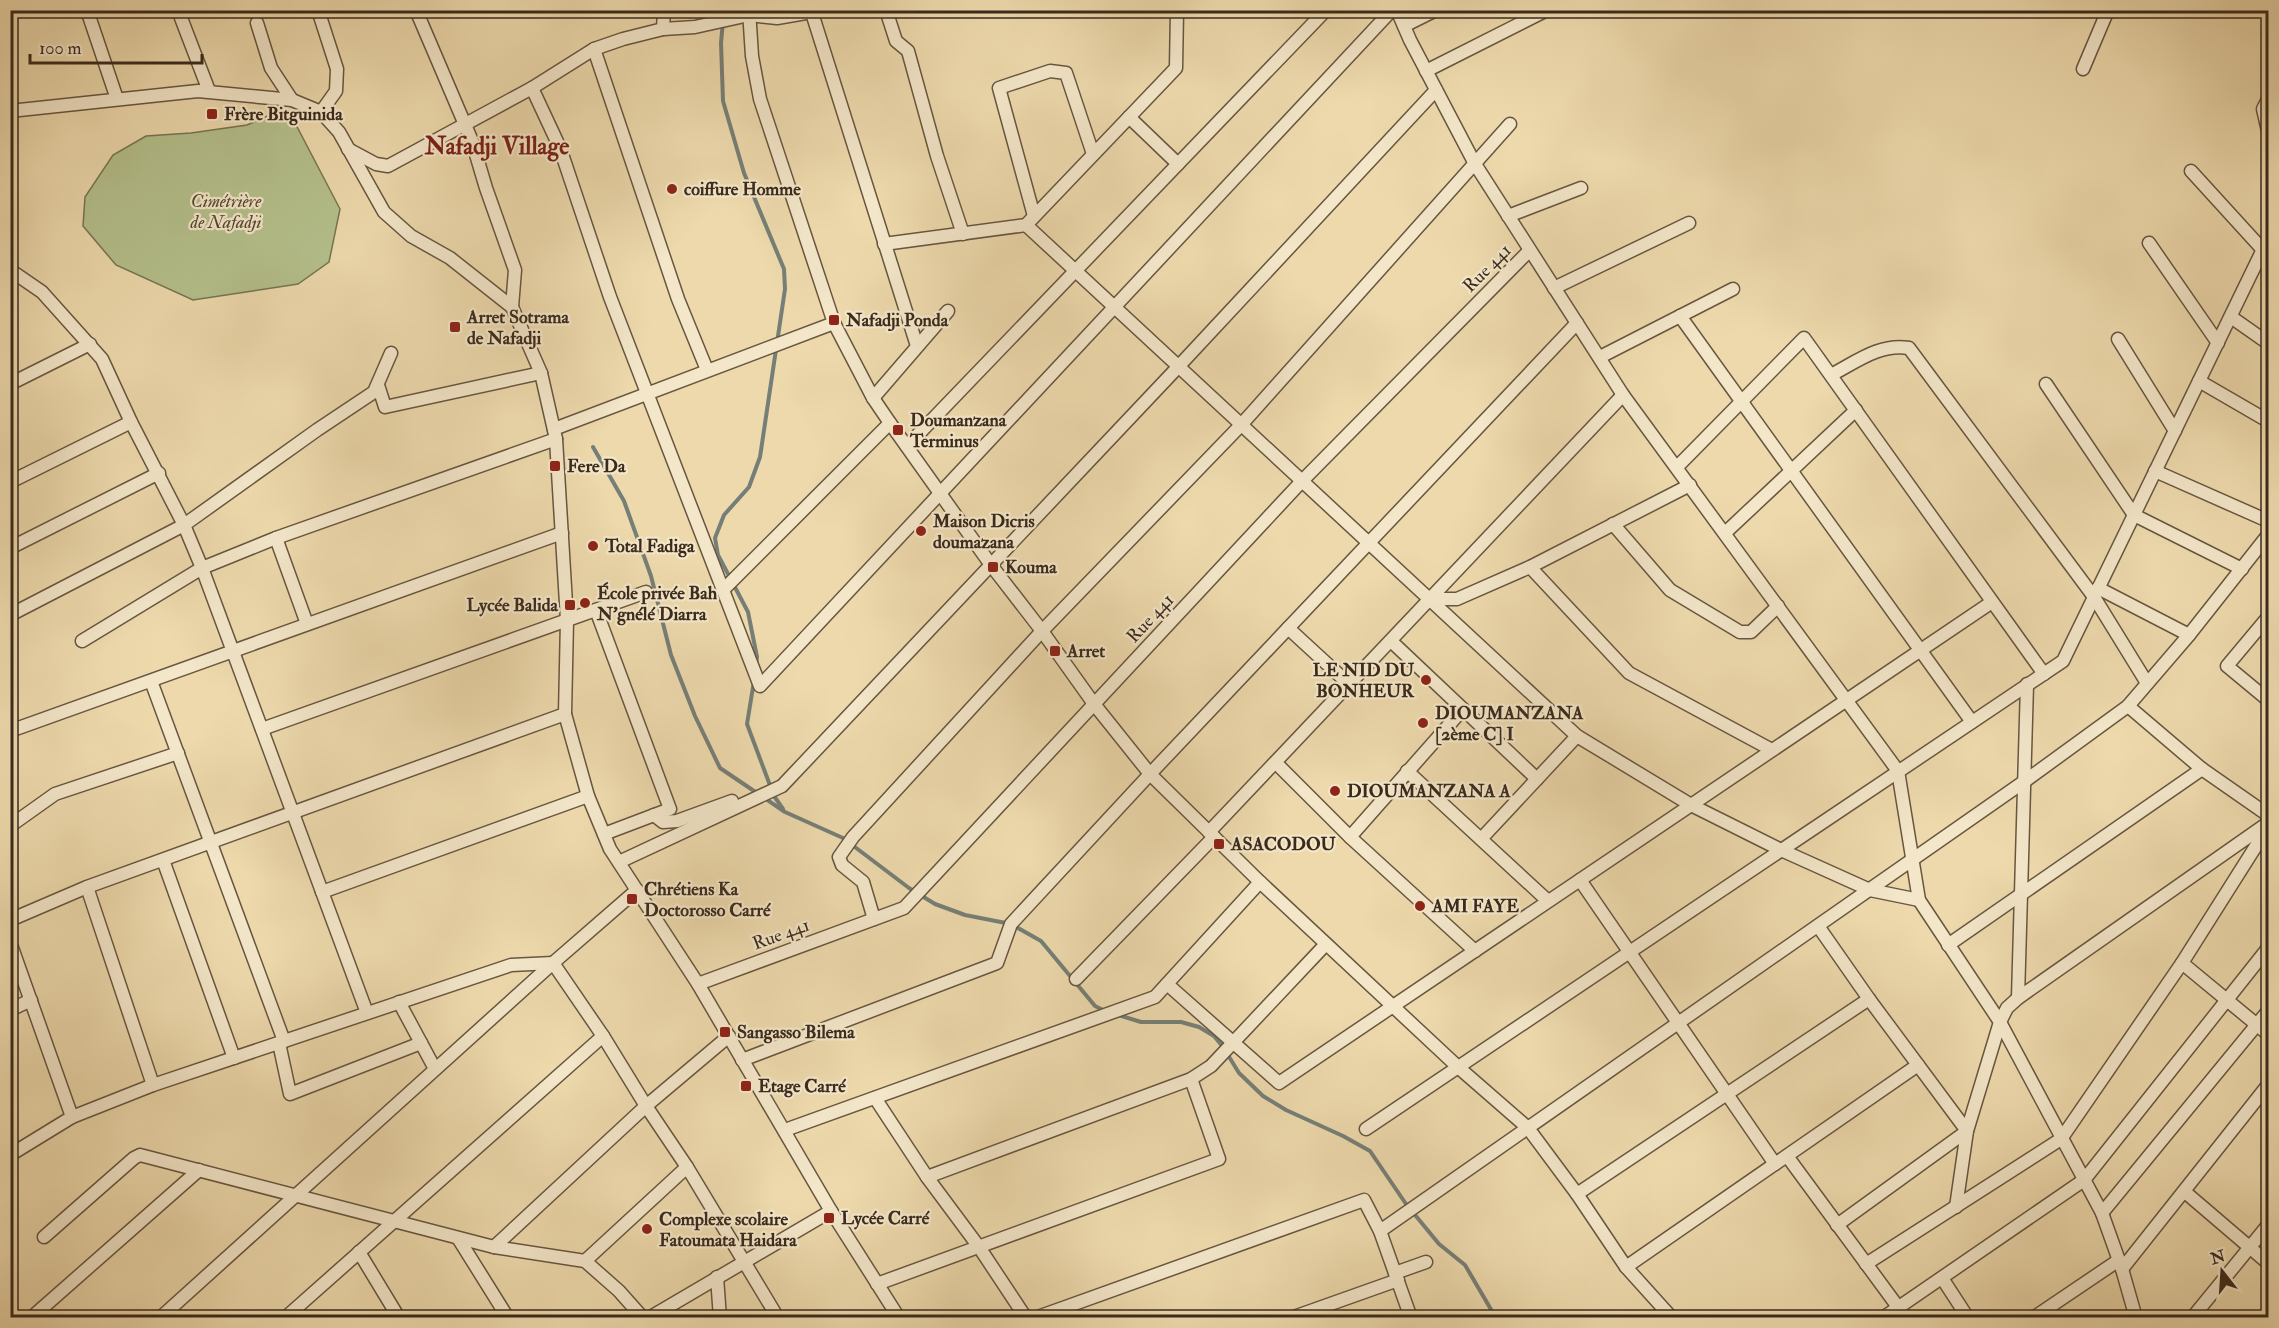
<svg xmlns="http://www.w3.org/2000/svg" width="2279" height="1328" font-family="'IM FELL Double Pica',serif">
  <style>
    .green { fill: #b4c08c; stroke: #777554; stroke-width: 1.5 }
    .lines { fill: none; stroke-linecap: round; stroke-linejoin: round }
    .stream { stroke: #767f77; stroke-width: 4 }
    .minor-casing { stroke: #675640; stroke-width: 15 }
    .minor { stroke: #f3e6c9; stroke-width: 12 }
    .poi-dot { fill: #8f2418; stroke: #f3e6c9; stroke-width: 2 }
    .labels { text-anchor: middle; stroke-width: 4.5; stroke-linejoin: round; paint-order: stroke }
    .poi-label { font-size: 18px; font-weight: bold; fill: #3a2a1c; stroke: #f3e6c9; text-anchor: start }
    .park-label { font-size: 18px; font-style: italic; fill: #524832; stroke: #f3e6c9 }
    .street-label { font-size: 18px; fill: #3a2a1c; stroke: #f3e6c9 }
    .district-label { font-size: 24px; font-weight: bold; fill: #7a1f14; stroke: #f3e6c9 }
  </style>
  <rect width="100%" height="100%" fill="#edd9ac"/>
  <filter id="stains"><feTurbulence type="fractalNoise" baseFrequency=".00333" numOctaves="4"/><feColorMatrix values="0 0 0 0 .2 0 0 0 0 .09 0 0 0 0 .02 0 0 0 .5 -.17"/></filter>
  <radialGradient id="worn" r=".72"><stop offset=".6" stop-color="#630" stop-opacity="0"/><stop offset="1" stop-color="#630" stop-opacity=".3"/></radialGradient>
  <!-- green -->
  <path class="green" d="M 279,111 L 294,121 L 340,209 L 329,262 L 298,284 L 193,300 L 116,265 L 83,226 L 85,197 L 113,155 L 146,136 L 191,133 L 247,125 Z"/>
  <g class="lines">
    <!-- stream -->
    <g class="stream">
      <path d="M 724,10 L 721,43 L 723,101 L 744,173 L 784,269 L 785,289 L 760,457 L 749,487 L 724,515 L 715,538 L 718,555 L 748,612 L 757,657 L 756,665"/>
      <path d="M 593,447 L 624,501 L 651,576 L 671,655 L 695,716 L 720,768 L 785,812 L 843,838 L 909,888 L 935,904 L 965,915 L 1011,924 L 1041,941 L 1095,1006 L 1105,1011"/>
      <path d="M 754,681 L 747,724 L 774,796 L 783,809"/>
      <path d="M 1115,1014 L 1141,1022 L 1181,1022 L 1199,1027 L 1214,1036 L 1223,1047 L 1239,1073 L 1263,1096 L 1286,1110 L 1343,1136 L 1370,1151 L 1406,1204 L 1439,1244 L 1465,1265 L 1496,1318"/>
    </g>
    <!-- minor casing -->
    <g class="minor-casing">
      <g id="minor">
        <path d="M 87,10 L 117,99"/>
        <path d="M 178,10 L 209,91"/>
        <path d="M 318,10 L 337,69 L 336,91 L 321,112"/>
        <path d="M 416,10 L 472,141 L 486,188 L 515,270 L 512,307"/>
        <path d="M 749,10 L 752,56 L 760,99 L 834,323 L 873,398 L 890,423 L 991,565 L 1042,631 L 1094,704 L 1150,774 L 1260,882 L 1458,1067 L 1528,1128 L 1577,1194 L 1626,1267 L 1672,1318"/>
        <path d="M 886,10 L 896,41 L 908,51 L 937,156 L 963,234"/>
        <path d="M 1397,10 L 1410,40 L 1475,164 L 1623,395 L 1898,771 L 1919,900 L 2000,1022 L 2102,1213 L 2122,1269 L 2136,1318"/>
        <path d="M 812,13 L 917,346"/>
        <path d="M 257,23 L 271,68 L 292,100"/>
        <path d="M 1404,26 L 1436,10"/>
        <path d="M 663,29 L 664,10"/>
        <path d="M 594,49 L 678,299 L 707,370"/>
        <path d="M 2083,69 L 2108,10"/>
        <path d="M 1426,71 L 1547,10"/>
        <path d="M 532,88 L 560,148 L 610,297 L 760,686 L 1392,10"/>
        <path d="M 2268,99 L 2263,109 L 2268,131"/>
        <path d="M 10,111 L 198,91 L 292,100 L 321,112 L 339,132 L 384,212 L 411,236 L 450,258 L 512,307 L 541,373 L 556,439 L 567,620 L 565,714 L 588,796 L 610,849 L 698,984 L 831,1211 L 899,1318"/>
        <path d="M 1129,117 L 1178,164"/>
        <path d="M 348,149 L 376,164 L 388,166 L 532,88 L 594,49 L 623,39 L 663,29 L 695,27 L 749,15 L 777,18 L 823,10"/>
        <path d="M 2191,171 L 2263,250"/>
        <path d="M 1034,216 L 999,88 L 1050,71 L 1066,73 L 1093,154"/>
        <path d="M 1508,216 L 1581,188"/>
        <path d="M 1026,225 L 1577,736 L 1691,805 L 1781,850 L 1870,890 L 1919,900"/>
        <path d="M 2149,243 L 2218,343"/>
        <path d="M 884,244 L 1026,225 L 1176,68 L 1177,10"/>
        <path d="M 10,270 L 42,292 L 102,359 L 131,422 L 184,525 L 202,568 L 367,1013"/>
        <path d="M 1554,288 L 1689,223"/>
        <path d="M 1680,316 L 1972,722"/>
        <path d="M 2231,317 L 2268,343"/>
        <path d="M 2118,339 L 2175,431"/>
        <path d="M 1600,357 L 1733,289"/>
        <path d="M 1831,375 C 1856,362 1880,343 1909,348 L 2094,597 L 2147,683"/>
        <path d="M 2199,381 L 2268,421"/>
        <path d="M 10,384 L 90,344"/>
        <path d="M 2046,384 L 2134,515 L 2242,569"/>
        <path d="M 378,385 L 385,407 L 541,373"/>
        <path d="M 873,398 L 948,311"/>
        <path d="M 554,429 L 834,323"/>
        <path d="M 907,446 L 1326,10"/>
        <path d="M 1677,467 L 1804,338 L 2044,674"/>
        <path d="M 2155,471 L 2268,521"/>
        <path d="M 10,482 L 131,422"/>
        <path d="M 1613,524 L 1670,590 L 1740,632 L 1751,632 L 1778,606"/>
        <path d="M 1725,533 L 1856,410"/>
        <path d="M 276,538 L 307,624"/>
        <path d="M 10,548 L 159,473"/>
        <path d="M 1530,567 L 1629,673 L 1772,750"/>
        <path d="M 2098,588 L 2189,635"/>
        <path d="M 724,589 L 890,423"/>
        <path d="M 1429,599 L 1457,599 L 1530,567 L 1690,485"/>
        <path d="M 596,610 L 670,809 L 604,834"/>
        <path d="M 10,615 L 184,525 L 317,430 L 374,392 L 391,353"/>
        <path d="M 2268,617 L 2227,666 L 2268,700"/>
        <path d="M 1288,628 L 1350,685"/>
        <path d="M 82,641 L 202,568 L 276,538 L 556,439"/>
        <path d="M 1391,641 L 1537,779"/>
        <path d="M 151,681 L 284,1041"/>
        <path d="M 2128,706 L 2202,769 L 2268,815"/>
        <path d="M 262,729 L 646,592"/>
        <path d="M 10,731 L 562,533"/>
        <path d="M 1276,763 L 1350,837 L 1475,951"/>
        <path d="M 1407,771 L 1548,901"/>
        <path d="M 654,815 L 663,822 L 677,821 L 732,801"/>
        <path d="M 10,826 L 55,794 L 178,753"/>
        <path d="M 1209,832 L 1623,395"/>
        <path d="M 1350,837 L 1463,709"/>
        <path d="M 1481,839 L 1577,736"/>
        <path d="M 163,860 L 234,1058"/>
        <path d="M 619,862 L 782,786 L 1178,367 L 1436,90"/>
        <path d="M 1580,880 L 1775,1164"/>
        <path d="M 87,887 L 153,1085"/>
        <path d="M 322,892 L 588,796"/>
        <path d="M 874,919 L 863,882 L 842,865 L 839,857 L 853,837 L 1042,631 L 1241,425 L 1510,124"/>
        <path d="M 10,920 L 87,887 L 565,714"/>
        <path d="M 1818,926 L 1869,999 L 1967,1131 L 1837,1225"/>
        <path d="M 10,942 L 72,1117"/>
        <path d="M 1948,945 L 2202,769"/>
        <path d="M 2182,963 L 2268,1034"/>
        <path d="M 1076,979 L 1214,837"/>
        <path d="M 698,984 L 904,908 L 1302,481 L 1529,251"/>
        <path d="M 1167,984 L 1279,1083 L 1992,602"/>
        <path d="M 2018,998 L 2027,684"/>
        <path d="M 399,1002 L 435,1069"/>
        <path d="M 10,1010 L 31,1000"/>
        <path d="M 279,1043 L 290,1094 L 421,1043"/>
        <path d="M 742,1060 L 997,963 L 1011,924 L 1150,774 L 1577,323"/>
        <path d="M 875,1098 L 927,1177 L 979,1247 L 1026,1318"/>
        <path d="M 1366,1129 L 2063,661 L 2268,239"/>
        <path d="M 785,1130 L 1155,997 L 1260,882"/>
        <path d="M 10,1155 L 72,1117 L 153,1085 L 511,965 L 553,963 L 603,1036 L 646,1106 L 687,1167 L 778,1318"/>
        <path d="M 1787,1156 L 1898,1307"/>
        <path d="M 927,1177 L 1191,1079 L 1211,1066 L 1326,944"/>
        <path d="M 2185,1192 L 2268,1263"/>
        <path d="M 1577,1194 L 1869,999"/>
        <path d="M 1956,1207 L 1967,1131 L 2000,1022 L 2007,1008 L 2018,998 L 2268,823"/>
        <path d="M 2102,1213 L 2268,1011"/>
        <path d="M 1380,1231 L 2025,781 L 2128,706 L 2189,635 L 2268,535"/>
        <path d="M 44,1237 L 134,1158 L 140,1155 L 494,1247 L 585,1261 L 619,1291 L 643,1318"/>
        <path d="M 458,1238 L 508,1318"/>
        <path d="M 494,1247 L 646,1106 L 729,1036"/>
        <path d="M 359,1252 L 399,1318"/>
        <path d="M 585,1261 L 687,1167"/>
        <path d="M 1866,1264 L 2061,1139 L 2182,963 L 2268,827"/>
        <path d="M 1626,1267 L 1918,1065"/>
        <path d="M 2122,1269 L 2268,1085"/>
        <path d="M 1395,1273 L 1426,1262"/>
        <path d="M 717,1277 L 720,1318"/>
        <path d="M 1942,1278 L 1968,1318"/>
        <path d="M 877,1284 L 1219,1159 L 1191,1079"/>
        <path d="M 31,1318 L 199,1170"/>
        <path d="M 160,1318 L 553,963 L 637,890"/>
        <path d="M 285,1318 L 603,1036"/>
        <path d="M 649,1318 L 831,1211"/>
        <path d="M 1035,1318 L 1364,1200 L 1380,1231 L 1411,1318"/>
        <path d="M 1291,1318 L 1398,1280"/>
        <path d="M 1883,1318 L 2084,1180 L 2268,948"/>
        <path d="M 2033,1318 L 2119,1260"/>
        <path d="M 2192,1318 L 2268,1225"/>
      </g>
    </g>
    <!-- minor -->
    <use href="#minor" class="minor"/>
  </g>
  <!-- markers -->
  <g class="poi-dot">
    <rect x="206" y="108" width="12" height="12" rx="3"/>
    <circle cx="672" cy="189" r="6"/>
    <rect x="828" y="314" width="12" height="12" rx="3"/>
    <rect x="449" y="321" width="12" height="12" rx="3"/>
    <rect x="892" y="424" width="12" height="12" rx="3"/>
    <rect x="549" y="460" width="12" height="12" rx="3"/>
    <circle cx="921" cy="531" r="6"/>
    <circle cx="593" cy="546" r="6"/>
    <rect x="987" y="561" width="12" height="12" rx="3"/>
    <circle cx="585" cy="603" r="6"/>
    <rect x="564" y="599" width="12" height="12" rx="3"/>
    <rect x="1049" y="645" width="12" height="12" rx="3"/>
    <circle cx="1426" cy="680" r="6"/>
    <circle cx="1423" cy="723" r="6"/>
    <circle cx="1335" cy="791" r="6"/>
    <rect x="1213" y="838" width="12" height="12" rx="3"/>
    <rect x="626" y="893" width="12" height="12" rx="3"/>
    <circle cx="1420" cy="906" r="6"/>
    <rect x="719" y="1026" width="12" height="12" rx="3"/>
    <rect x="740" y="1080" width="12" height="12" rx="3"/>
    <rect x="823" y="1212" width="12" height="12" rx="3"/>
    <circle cx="647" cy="1229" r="6"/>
  </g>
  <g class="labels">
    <!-- poi labels -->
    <g class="poi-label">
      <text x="224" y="120">Frère Bitguinida</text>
      <text x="684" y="195">coiffure Homme</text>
      <text x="467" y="323">Arret Sotrama<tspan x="467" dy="21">de Nafadji</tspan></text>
      <text x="846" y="326">Nafadji Ponda</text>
      <text x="910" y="426">Doumanzana<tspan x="910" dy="21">Terminus</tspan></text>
      <text x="567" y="472">Fere Da</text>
      <text x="933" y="527">Maison Dicris<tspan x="933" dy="21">doumazana</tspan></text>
      <text x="605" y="552">Total Fadiga</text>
      <text x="1005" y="573">Kouma</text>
      <text x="597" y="599">École privée Bah<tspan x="597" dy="21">N'gnélé Diarra</tspan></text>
      <text x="558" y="611" text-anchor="end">Lycée Balida</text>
      <text x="1067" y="657">Arret</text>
      <text x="1414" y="676" text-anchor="end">LE NID DU<tspan x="1414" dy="21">BONHEUR</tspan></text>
      <text x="1435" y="719">DIOUMANZANA<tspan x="1435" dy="21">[2ème C] I</tspan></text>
      <text x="1347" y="797">DIOUMANZANA A</text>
      <text x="1231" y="850">ASACODOU</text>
      <text x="644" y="895">Chrétiens Ka<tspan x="644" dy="21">Doctorosso Carré</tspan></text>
      <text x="1432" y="912">AMI FAYE</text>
      <text x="737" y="1038">Sangasso Bilema</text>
      <text x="758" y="1092">Etage Carré</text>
      <text x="841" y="1224">Lycée Carré</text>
      <text x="659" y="1225">Complexe scolaire<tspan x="659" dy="21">Fatoumata Haidara</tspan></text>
    </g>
    <!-- park labels -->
    <g class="park-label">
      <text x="226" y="207">Cimétrière<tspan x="226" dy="21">de Nafadji</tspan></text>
    </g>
    <!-- street labels -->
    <g class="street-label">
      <text transform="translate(1487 268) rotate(-45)" y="6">Rue 441</text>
      <text transform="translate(1150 618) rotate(-47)" y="6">Rue 441</text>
      <text transform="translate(781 934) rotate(-20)" y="6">Rue 441</text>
    </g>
    <!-- district labels -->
    <g class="district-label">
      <text x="497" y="154">Nafadji Village</text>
    </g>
  </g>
  <!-- margin -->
  <rect width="2279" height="1328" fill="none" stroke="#edd9ac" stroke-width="36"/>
  <rect x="12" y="12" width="2255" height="1304" fill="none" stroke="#3a2a1c" stroke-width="3"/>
  <rect x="18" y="18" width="2243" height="1292" fill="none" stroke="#3a2a1c" stroke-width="1.5"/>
  <!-- north arrow -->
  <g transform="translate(2222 1271) rotate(343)" stroke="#f3e6c9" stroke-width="4.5" paint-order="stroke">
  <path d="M0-4.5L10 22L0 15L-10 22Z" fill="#3a2a1c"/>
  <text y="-9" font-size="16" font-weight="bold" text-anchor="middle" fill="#3a2a1c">N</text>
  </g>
  <!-- scale -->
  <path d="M30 54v9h172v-9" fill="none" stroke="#3a2a1c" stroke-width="3"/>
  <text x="39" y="54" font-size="18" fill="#3a2a1c" stroke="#f3e6c9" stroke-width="4.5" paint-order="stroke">100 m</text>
  <rect width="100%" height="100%" filter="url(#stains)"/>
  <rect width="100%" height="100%" fill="url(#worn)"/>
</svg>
